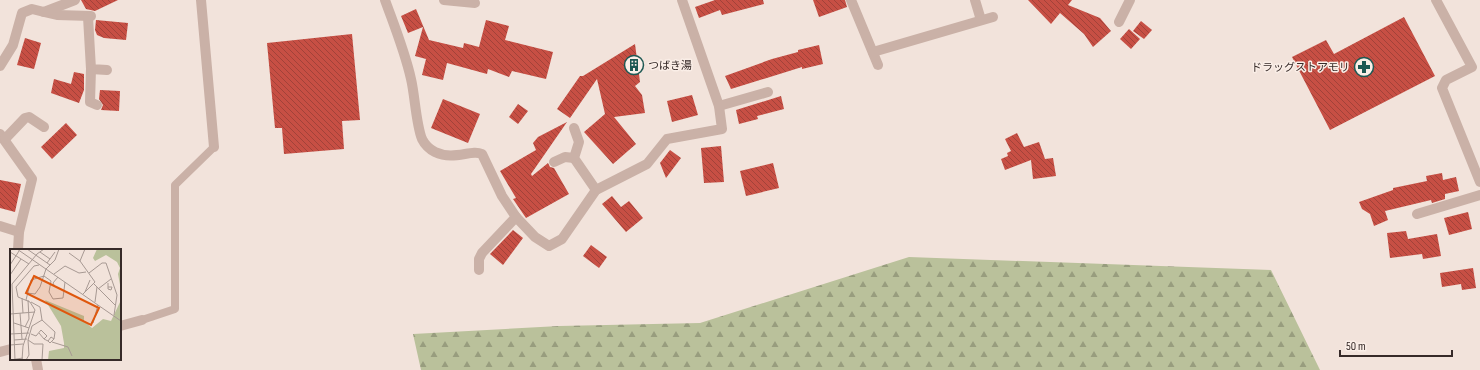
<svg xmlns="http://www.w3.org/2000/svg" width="1480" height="370" font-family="'Sofia Sans Condensed','Noto Sans JP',sans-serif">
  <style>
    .forest { fill: url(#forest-firs) }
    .building { fill: url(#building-back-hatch) }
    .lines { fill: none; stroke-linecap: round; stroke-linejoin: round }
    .lane { stroke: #cab1a7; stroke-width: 8 }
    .street { stroke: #cab1a7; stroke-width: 10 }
    .labels { text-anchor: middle; stroke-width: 3; stroke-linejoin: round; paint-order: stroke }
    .poi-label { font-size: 11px; fill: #362a28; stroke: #faeee7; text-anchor: start }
    .inset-road { fill: none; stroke: #a79993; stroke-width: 1 }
    .view { fill: #df570d; fill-opacity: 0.15; stroke: #df570d; stroke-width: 2 }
    .inset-edge { fill: none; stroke: #362a28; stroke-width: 2 }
  </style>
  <defs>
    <pattern id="forest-firs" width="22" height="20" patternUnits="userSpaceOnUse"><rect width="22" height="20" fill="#bac19b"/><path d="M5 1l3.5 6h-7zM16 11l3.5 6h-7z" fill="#989d7e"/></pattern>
    <pattern id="building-back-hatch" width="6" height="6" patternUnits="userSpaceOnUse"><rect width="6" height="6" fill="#c74f44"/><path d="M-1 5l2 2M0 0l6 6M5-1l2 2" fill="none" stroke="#a24239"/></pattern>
  </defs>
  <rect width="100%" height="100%" fill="#f2e3db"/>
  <!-- forest -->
  <path class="forest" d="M 909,257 L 1271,270 L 1320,370 L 421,370 L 413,334 L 559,326 L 700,323 Z"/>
  <!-- building -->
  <g class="building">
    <path d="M 81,0 L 118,0 L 95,11 L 86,9 Z"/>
    <path d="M 715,0 L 763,0 L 764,4 L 722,15 L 720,10 L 699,18 L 695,7 Z"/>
    <path d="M 813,0 L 845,0 L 847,7 L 819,17 Z"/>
    <path d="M 1028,0 L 1072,0 L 1068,5 L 1100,18 L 1111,31 L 1093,47 L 1084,34 L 1060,13 L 1051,24 Z"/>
    <path d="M 416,9 L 429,40 L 463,48 L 464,43 L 479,47 L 486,20 L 509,26 L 505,40 L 553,52 L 546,79 L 512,71 L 509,77 L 488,69 L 487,74 L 447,63 L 443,80 L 422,75 L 426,59 L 415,56 L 423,27 L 408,33 L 401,16 Z"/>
    <path d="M 1404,17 L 1435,76 L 1330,130 L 1292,57 L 1326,40 L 1334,54 Z"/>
    <path d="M 96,20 L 128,23 L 126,40 L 104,38 L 97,35 L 95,30 Z"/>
    <path d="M 1141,21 L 1152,30 L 1144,39 L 1133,31 Z"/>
    <path d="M 1129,29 L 1140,39 L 1131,49 L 1120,39 Z"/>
    <path d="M 352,34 L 360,120 L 342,121 L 344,149 L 284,154 L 282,128 L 275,128 L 267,43 Z"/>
    <path d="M 25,38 L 41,43 L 34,69 L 17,65 Z"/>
    <path d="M 635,44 L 640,82 L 635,86 L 642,95 L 645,113 L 614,117 L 636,144 L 613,164 L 584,132 L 605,114 L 597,79 L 570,118 L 557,109 L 580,76 L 583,76 Z"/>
    <path d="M 819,45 L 823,64 L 802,69 L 802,67 L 731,89 L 725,76 L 772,59 L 798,52 L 798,50 Z"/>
    <path d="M 74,72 L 84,74 L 84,90 L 79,103 L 51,93 L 54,79 L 71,84 Z"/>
    <path d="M 100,90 L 120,91 L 119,111 L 101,110 L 103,105 L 99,99 Z"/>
    <path d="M 692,95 L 698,115 L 672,122 L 667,101 Z"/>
    <path d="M 781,96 L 784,109 L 757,116 L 758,119 L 739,124 L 736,110 Z"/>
    <path d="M 443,99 L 480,114 L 468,143 L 431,128 Z"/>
    <path d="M 518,104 L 528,111 L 518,124 L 509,117 Z"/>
    <path d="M 567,122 L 531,174 L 532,176 L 548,163 L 550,167 L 554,168 L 569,194 L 526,218 L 513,199 L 516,198 L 500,171 L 536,150 L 533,143 L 538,137 Z"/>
    <path d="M 66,123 L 77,135 L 52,159 L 41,147 Z"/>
    <path d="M 1017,133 L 1024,147 L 1039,142 L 1045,159 L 1053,158 L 1056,176 L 1033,179 L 1031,160 L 1005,170 L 1001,159 L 1008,156 L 1007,153 L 1011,151 L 1005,139 Z"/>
    <path d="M 721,146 L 724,182 L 704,183 L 701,148 Z"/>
    <path d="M 670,150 L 681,158 L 666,178 L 660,163 Z"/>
    <path d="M 773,163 L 779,188 L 746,196 L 740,171 Z"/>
    <path d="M 1442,173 L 1443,180 L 1456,177 L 1459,191 L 1445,194 L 1445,199 L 1432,203 L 1431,200 L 1385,211 L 1388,220 L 1374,226 L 1370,214 L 1362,209 L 1359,202 L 1393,190 L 1393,188 L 1427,181 L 1426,176 Z"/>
    <path d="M 0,180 L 21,184 L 15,212 L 0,208 Z"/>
    <path d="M 612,196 L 621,207 L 629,201 L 643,218 L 626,232 L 602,204 Z"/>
    <path d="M 1468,212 L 1472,229 L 1449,235 L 1444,218 Z"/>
    <path d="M 513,230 L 523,238 L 503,265 L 490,254 Z"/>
    <path d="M 1406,231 L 1408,239 L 1437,234 L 1441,256 L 1423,259 L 1422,254 L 1390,258 L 1387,233 Z"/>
    <path d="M 591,245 L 607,257 L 599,268 L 583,256 Z"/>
    <path d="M 1473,268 L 1476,288 L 1462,290 L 1461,284 L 1442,287 L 1440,273 Z"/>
  </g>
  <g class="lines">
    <!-- lane -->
    <path class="lane" d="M 142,320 L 175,309 L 175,185 L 214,147"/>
    <!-- street -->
    <g class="street">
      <path d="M 201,0 L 214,147"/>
      <path d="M 385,0 C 394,25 405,52 411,79 C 415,96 416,124 422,139 C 425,145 429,149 435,152 C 454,161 471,149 482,154 L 502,196 L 516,217 L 535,237 L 549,246 L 562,239 L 596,190 L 647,164 L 667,139 L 722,129 L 719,106 L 682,0"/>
      <path d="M 444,0 L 475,3"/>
      <path d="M 851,0 L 878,65"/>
      <path d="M 975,0 L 981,20"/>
      <path d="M 1436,0 L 1472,67 L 1446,80 L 1442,88 L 1480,182"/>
      <path d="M 44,12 L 57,15 L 91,16"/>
      <path d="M 88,17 L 91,69 L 107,70"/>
      <path d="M 1119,22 L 1130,0"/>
      <path d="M 873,52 L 993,17"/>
      <path d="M 0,66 L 13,45 L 22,13 L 32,9 L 44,12 L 75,0"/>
      <path d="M 91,69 L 90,102 L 97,105"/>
      <path d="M 719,106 L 768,92"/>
      <path d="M 574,128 L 579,142 L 574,158 L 596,190"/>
      <path d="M 0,134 L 32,179 L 19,232 L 18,250"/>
      <path d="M 5,139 L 25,118 L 29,117 L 44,127"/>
      <path d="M 554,162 L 565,157 L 574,158"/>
      <path d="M 1417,214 L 1480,195"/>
      <path d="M 0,226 L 19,232"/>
      <path d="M 479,270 L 479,259 L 482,253 L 516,217"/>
      <path d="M 120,326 L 142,320"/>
      <path d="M 0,352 L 11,349"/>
      <path d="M 36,359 L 38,370"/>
    </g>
  </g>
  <!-- icons -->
  <defs>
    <g id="building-ring" transform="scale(1)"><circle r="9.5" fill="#faeee7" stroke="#1d5853" stroke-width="1.5"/><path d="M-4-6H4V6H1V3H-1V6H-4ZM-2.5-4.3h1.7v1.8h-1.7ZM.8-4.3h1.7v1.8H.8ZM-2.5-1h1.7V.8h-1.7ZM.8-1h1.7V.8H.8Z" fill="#1d5853"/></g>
    <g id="pharmacy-ring" transform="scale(1)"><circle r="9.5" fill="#faeee7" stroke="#1d5853" stroke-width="1.5"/><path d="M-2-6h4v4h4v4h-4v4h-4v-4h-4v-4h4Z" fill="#1d5853"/></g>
  </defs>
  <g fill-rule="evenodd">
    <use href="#building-ring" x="634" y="65"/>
    <use href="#pharmacy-ring" x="1364" y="67"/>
  </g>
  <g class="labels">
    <!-- poi labels -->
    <g class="poi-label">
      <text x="648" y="69">つばき湯</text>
      <text x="1350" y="71" text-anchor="end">ドラッグストアモリ</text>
    </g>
  </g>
  <!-- overview -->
  <g transform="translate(10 249)">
    <rect width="111" height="111" fill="#f2e3db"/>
    <path d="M 87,0 L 111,0 L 111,41 L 108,25 L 110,19 L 107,13 L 96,6 L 85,12 L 83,9 ZM 35,51 L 74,67 L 74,72 L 82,79 L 93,70 L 101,72 L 111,51 L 111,111 L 38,111 L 39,102 L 54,99 L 54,94 L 51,77 Z" fill="#bac19b"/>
    <path class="inset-road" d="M 7,0 L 111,72M 17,0 L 40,16M 0,3 L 19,15M 30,3 L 40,10M 59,4 L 70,12M 37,14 L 45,3M 0,16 L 9,2M 79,24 L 92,14 L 96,14 L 107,46 L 104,66M 44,25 L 55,17 L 69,24 L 76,23M 0,26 L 11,10M 34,27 L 41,32 L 39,43 L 43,50 L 53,49 L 55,33M 98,34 L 98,40 L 101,41 L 102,38 L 98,38M 84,35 L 105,56M 45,38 L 43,34 L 48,28M 88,40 L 101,30M 75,43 L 80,31M 17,44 L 25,45 L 30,38 L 36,20 L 45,11 L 49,0M 73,45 L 85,33 L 70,12 L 75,0M 12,49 L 13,64M 16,51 L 21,31 L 34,27M 21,53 L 30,58 L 32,71 L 22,77 L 18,91 L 24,95 L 33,95 L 32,111M 85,53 L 87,38M 10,64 L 12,90M 0,65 L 25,63M 32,71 L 45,83 L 44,90M 4,74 L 19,79M 83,74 L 88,56M 15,78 L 19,70 L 18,51M 0,85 L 19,84M 21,85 L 26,87 L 31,81 L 37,87 L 34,90 L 29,84M 34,90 L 38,92 L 41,88 L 44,90 L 40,94 L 38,92M 4,91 L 17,90M 42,93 L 58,98 L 62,107M 0,96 L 13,95M 0,111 L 13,109M 5,111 L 2,35 L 27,5 L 34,0M 12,111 L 13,97 L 25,61 L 20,53 L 8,48 L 6,38 L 24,17 L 29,16M 16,111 L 19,106 L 18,91"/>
    <path class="view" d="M 24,27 L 89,59 L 81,76 L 16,44 Z"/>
    <rect width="111" height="111" class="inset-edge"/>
  </g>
  <!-- scale -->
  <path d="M1340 350v6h112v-6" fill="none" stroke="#362a28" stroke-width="2"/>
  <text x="1346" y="350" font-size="12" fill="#362a28" stroke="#faeee7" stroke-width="3" paint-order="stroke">50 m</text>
</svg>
